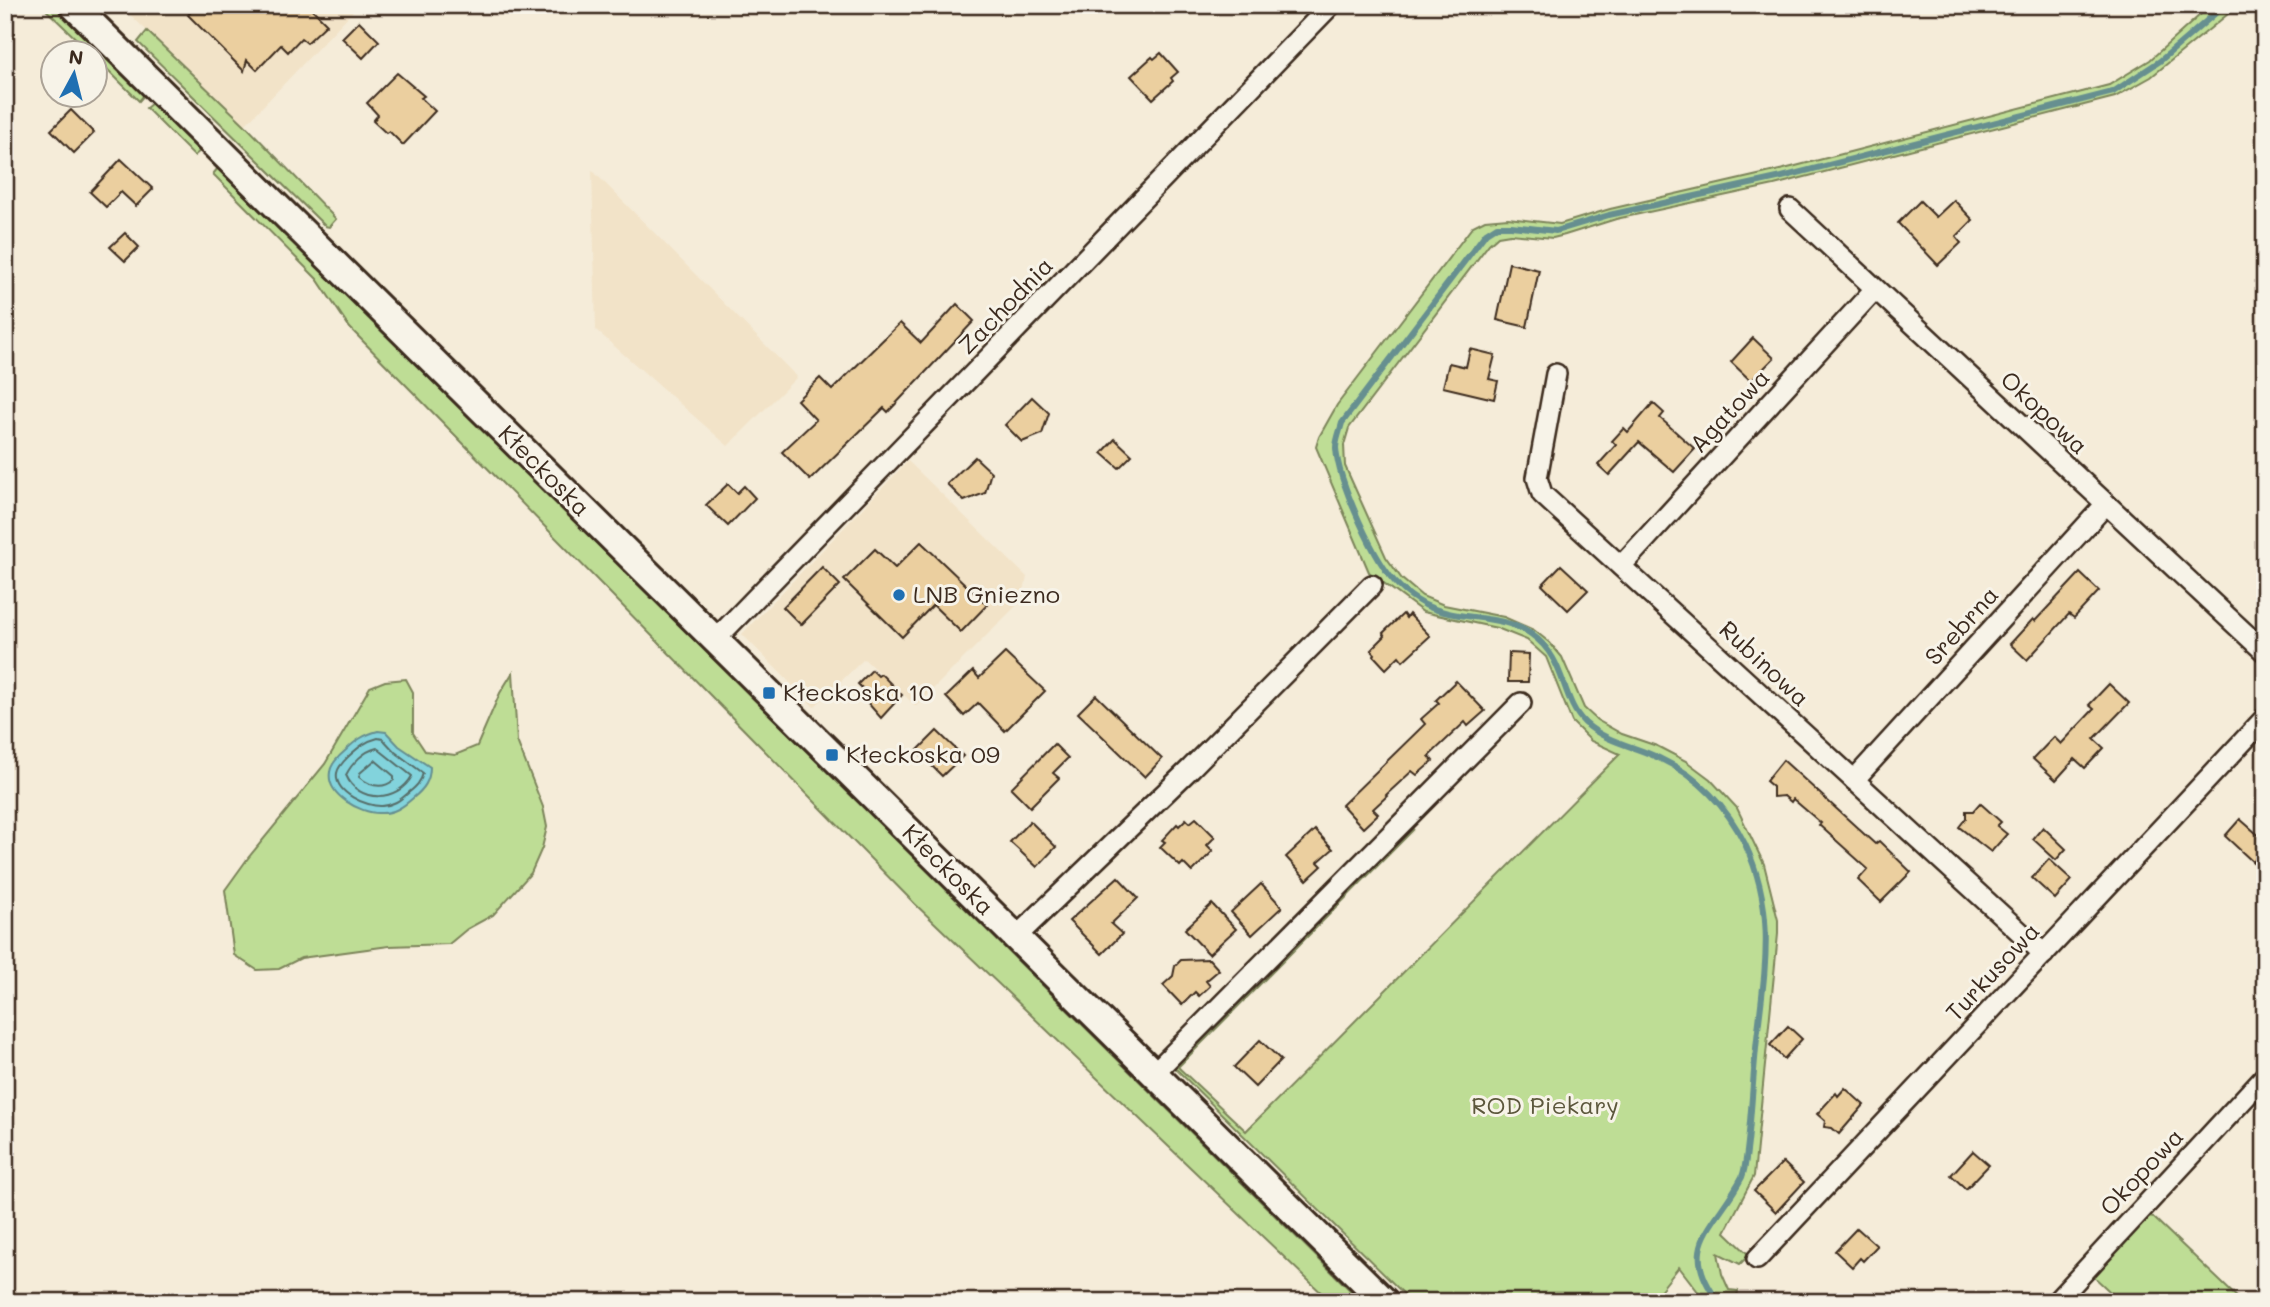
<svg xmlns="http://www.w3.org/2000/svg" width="2270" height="1307" font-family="Mali,sans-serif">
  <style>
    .built { fill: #f2e3c8 }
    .green { fill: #bedd95; stroke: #7c845a; stroke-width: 2 }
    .water { fill: #82d3dc; stroke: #668f90; stroke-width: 2 }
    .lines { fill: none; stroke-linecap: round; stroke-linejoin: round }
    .shore { stroke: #576e6a; stroke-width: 2 }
    .stream { stroke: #668f90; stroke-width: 6 }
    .building { fill: #ebcf9f; stroke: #3b2a1e; stroke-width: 2 }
    .minor-casing { stroke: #3b2a1e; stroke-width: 24 }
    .secondary-casing { stroke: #3b2a1e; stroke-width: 32 }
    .minor { stroke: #f7f3e8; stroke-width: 19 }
    .secondary { stroke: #f7f3e8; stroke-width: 26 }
    .poi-dot { fill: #1f6fb2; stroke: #f7f3e8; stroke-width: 2.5 }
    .labels { text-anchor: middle; stroke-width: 6; stroke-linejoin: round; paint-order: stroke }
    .street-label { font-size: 24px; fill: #3b2a1e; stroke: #f7f3e8 }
    .poi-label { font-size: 24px; fill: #3b2a1e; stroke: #f7f3e8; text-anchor: start }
    .park-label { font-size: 24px; fill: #5c573c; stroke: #f7f3e8 }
  </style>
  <rect width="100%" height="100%" fill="#f5ecd9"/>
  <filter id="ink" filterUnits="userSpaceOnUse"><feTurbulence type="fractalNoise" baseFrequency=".0143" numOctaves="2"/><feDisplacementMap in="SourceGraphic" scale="14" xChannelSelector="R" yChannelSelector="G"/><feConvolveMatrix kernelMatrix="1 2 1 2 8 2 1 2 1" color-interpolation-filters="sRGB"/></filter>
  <g filter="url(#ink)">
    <!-- built -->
    <g class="built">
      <path d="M 120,5 L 349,5 L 354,10 L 245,125 Z"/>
      <path d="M 592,170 L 797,377 L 728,446 L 596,330 Z"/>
      <path d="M 908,461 L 1027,577 L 1022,600 L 916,706 L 864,659 L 814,707 L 742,634 Z"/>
    </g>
    <!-- green -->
    <g class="green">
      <path d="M 41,5 L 53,5 L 145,94 L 139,101 L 95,57 L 94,52 L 90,52 Z"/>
      <path d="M 2211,5 L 2239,5 L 2151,77 L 2115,97 L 1774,185 L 1616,219 L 1565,235 L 1553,238 L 1510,234 L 1498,236 L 1489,244 L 1349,428 L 1344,445 L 1345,466 L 1386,557 L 1402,579 L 1422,596 L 1444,605 L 1504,617 L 1534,630 L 1550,643 L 1562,657 L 1584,708 L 1597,720 L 1622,734 L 1657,746 L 1686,761 L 1710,779 L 1737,808 L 1764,864 L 1778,920 L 1778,934 L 1754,1176 L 1725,1232 L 1749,1255 L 1740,1264 L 1718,1253 L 1722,1274 L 1729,1290 L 1738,1291 L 1736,1302 L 1706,1302 L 1679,1267 L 1651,1302 L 1412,1302 L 1172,1065 L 1366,870 L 1414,829 L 1178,1067 L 1246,1131 L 1620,754 L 1591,741 L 1572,722 L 1546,657 L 1527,640 L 1497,628 L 1423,612 L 1369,572 L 1316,447 L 1319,437 L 1337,405 L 1473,226 L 1485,220 L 1508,218 L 1560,224 L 1610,209 L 1784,169 L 2109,85 L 2150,60 Z"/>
      <path d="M 147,31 L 245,125 L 336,219 L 329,227 L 325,226 L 138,42 Z"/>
      <path d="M 152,103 L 200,151 L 194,156 L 146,108 Z"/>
      <path d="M 218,168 C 599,547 981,924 1362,1302 L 1331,1302 L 915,904 L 350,328 L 317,279 L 213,174 Z"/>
      <path d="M 513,672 L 517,741 L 543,807 L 547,827 L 542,848 L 531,873 L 493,915 L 467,929 L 449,944 L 389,946 L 301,958 L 279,969 L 257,970 L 234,955 L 225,890 L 248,858 L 325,764 L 370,687 L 385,681 L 406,679 L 413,692 L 413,733 L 425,751 L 455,755 L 477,746 L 500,693 Z"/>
      <path d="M 2148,1217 L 2154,1218 L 2242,1302 L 2121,1302 L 2091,1274 Z"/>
    </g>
    <!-- water -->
    <path class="water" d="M 378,731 L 386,732 L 399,746 L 430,767 C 430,781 424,789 413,798 C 403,807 393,814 379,813 C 360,813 326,795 330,772 C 331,764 340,755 346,750 C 356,740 364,735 378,731 Z"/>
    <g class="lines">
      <!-- shore -->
      <g class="shore">
        <path d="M 378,738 L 383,739 L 395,752 L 423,773 C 421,783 414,788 407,794 C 399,801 393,805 382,806 C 367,807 334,793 337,773 C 338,766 345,760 350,755 C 359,747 366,741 378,738 Z"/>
        <path d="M 377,748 L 412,776 C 398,802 358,804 346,775 C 352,763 364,751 377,748 Z"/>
        <path d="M 375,760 L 394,776 L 394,780 C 382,790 370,786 359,777 L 360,773 Z"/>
      </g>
      <!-- stream -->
      <path class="stream" d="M 1719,1302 C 1675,1245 1716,1227 1742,1177 C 1745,1170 1746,1159 1747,1151 C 1752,1111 1753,1070 1758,1030 C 1766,963 1775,908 1745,844 C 1727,807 1698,776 1661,759 C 1636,746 1607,743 1585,723 C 1560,699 1567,659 1531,634 C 1501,613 1456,621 1425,605 C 1416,600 1406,593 1399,586 C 1375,564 1338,481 1336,448 C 1336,440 1340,431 1342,423 L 1486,233 L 1497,226 L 1511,226 L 1556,231 L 1609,215 L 1782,177 L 2113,92 L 2160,61 L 2225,5"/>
    </g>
    <!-- building -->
    <g class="building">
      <path d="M 197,5 L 308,5 L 327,24 L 307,43 L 301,38 L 288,52 L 281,45 L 257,70 L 247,60 L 244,71 L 188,15 Z"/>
      <path d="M 359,21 L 379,41 L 363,58 L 342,38 Z"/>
      <path d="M 1161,53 L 1178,72 L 1171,78 L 1173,81 L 1153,99 L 1131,76 L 1152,57 L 1154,59 Z"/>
      <path d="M 397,73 L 424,96 L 421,98 L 435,111 L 403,145 L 389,131 L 386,133 L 373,121 L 378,115 L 367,103 Z"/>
      <path d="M 71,110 L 94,133 L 74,153 L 51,130 Z"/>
      <path d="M 121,159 L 153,189 L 136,206 L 121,192 L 106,207 L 90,192 Z"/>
      <path d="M 1954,200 L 1973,220 L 1956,237 L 1961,243 L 1938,265 L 1898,223 L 1920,201 L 1936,217 Z"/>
      <path d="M 125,233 L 139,247 L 125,261 L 110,247 Z"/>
      <path d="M 1509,263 L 1539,270 L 1527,327 L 1497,320 Z"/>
      <path d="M 957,304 L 974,321 L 888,412 L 884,408 L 810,480 L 782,452 L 816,420 L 797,400 L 820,378 L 832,390 L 900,323 L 921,343 Z"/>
      <path d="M 1753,338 L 1774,358 L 1751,381 L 1731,362 Z"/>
      <path d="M 1470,349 L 1495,355 L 1489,379 L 1498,381 L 1494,399 L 1443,387 L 1449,363 L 1466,367 Z"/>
      <path d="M 1032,397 L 1049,413 L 1042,434 L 1022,442 L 1005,425 Z"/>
      <path d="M 1653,403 L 1664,413 L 1660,418 L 1695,449 L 1674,472 L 1639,442 L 1609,475 L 1598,465 L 1616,445 L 1612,441 L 1624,428 L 1628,432 Z"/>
      <path d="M 1115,439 L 1132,455 L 1119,468 L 1102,453 Z"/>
      <path d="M 975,457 L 991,472 L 985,493 L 964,501 L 947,484 Z"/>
      <path d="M 728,484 L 737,493 L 744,486 L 755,498 L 728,526 L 706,505 Z"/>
      <path d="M 921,542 L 987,605 L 961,632 L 933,605 L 902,637 L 844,580 L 875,549 L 895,568 Z"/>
      <path d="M 1561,565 L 1588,590 L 1568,610 L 1542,585 Z"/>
      <path d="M 822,567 L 840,585 L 801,625 L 783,607 Z"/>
      <path d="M 2080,573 L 2099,591 L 2074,618 L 2069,614 L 2027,660 L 2010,644 L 2033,619 L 2035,621 Z"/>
      <path d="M 1403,614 L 1406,618 L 1409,614 L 1430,636 L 1403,661 L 1399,656 L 1386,669 L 1374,656 L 1375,654 L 1371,650 L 1385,636 L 1383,633 Z"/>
      <path d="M 1005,653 L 1045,691 L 1005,731 L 978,703 L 964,716 L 946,697 L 973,671 L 979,678 Z"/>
      <path d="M 1509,653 L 1529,654 L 1528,682 L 1508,682 Z"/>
      <path d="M 872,670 L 878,676 L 881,674 L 902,695 L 881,718 L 860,694 L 864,690 L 858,684 Z"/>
      <path d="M 1456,681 L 1485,711 L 1468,726 L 1465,722 L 1429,756 L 1433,761 L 1417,775 L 1412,771 L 1386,795 L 1387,796 L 1373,809 L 1378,814 L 1363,828 L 1342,805 L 1425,724 L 1421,719 L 1439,703 L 1436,700 Z"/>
      <path d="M 2109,684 L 2129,703 L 2094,739 L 2104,748 L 2085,768 L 2075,759 L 2056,780 L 2033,759 L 2054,737 L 2061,744 L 2094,709 L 2089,705 Z"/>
      <path d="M 1096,695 L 1162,759 L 1145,777 L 1078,713 Z"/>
      <path d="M 937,731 L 963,756 L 942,776 L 917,751 Z"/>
      <path d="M 1054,744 L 1068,758 L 1053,773 L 1059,778 L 1030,807 L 1011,788 Z"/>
      <path d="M 1783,760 L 1875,844 L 1879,841 L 1911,872 L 1881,902 L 1858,880 L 1868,869 L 1819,825 L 1821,823 L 1793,799 L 1791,802 L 1784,796 L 1773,797 L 1773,787 L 1766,781 Z"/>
      <path d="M 1980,803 L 2001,822 L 1997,826 L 2007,834 L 1991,852 L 1959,827 L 1966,818 L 1966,811 L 1973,811 Z"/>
      <path d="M 1196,818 L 1215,837 L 1207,845 L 1213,851 L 1192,872 L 1183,863 L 1180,866 L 1160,847 L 1165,842 L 1162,840 L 1177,824 L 1179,826 L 1186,819 L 1190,823 Z"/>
      <path d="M 2240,819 L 2265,841 L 2265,849 L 2253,862 L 2225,836 Z"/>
      <path d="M 1030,821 L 1056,847 L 1037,867 L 1010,842 Z"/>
      <path d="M 2043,827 L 2066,849 L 2056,860 L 2033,839 Z"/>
      <path d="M 1315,830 L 1333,849 L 1318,862 L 1322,866 L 1307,880 L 1286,857 Z"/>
      <path d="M 2049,859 L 2072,880 L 2055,899 L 2032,878 Z"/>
      <path d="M 1118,877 L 1138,898 L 1111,924 L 1122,934 L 1102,954 L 1069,921 Z"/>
      <path d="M 1261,884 L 1282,907 L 1252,935 L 1231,912 Z"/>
      <path d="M 1212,904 L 1236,929 L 1209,954 L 1185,929 Z"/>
      <path d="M 1209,959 L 1219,970 L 1206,981 L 1210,986 L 1199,996 L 1195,992 L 1182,1005 L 1163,985 L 1173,976 L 1175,966 L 1181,960 Z"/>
      <path d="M 1788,1026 L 1802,1039 L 1784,1059 L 1770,1045 Z"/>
      <path d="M 1260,1040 L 1281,1060 L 1255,1087 L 1234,1067 Z"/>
      <path d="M 1845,1088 L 1864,1105 L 1839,1134 L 1832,1128 L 1824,1127 L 1825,1121 L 1817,1114 L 1836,1093 L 1838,1096 Z"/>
      <path d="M 1973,1151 L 1989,1165 L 1966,1189 L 1951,1175 Z"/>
      <path d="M 1783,1162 L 1804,1182 L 1776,1212 L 1754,1191 Z"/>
      <path d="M 1857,1228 L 1877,1246 L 1863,1261 L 1860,1258 L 1852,1267 L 1835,1251 Z"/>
    </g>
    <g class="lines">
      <!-- minor casing -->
      <g class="minor-casing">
        <g id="minor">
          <path d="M 1790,209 L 2265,652"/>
          <path d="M 1556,374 L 1537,478 L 1542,494 L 2044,954"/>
          <path d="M 1621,566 L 1875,289"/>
          <path d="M 715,640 L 1331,5"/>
          <path d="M 1854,780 L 2106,504"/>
          <path d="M 1016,937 L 1191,768 L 1372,585"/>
          <path d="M 1154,1073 L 1521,703"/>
          <path d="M 1757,1259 L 2265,718"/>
          <path d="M 2056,1302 L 2265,1076"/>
        </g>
      </g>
      <!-- secondary casing -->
      <g class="secondary-casing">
        <path id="secondary" d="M 73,5 L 1385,1302"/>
      </g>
      <!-- minor -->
      <use href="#minor" class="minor"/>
      <!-- secondary -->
      <use href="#secondary" class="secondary"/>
    </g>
  </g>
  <!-- markers -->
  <g class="poi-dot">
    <circle cx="899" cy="595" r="7"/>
    <rect x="762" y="686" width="14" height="14" rx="3.5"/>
    <rect x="825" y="748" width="14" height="14" rx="3.5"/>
  </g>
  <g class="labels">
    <!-- street labels -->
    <g class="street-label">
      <text transform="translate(1006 306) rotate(-46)" y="8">Zachodnia</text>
      <text transform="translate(1730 411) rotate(-47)" y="8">Agatowa</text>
      <text transform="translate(2044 413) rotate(43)" y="8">Okopowa</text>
      <text transform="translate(544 471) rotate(45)" y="8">Kłeckoska</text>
      <text transform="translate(1962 626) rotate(-48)" y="8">Srebrna</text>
      <text transform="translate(1764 664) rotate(43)" y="8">Rubinowa</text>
      <text transform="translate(948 870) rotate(45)" y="8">Kłeckoska</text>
      <text transform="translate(1993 972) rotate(-47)" y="8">Turkusowa</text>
      <text transform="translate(2142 1172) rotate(-47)" y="8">Okopowa</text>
    </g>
    <!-- poi labels -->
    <g class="poi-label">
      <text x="913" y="603">LNB Gniezno</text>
      <text x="783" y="701">Kłeckoska 10</text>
      <text x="846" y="763">Kłeckoska 09</text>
    </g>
    <!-- park labels -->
    <g class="park-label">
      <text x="1545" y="1114">ROD Piekary</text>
    </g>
  </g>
  <!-- margin -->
  <rect width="2270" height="1307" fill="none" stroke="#f7f3e8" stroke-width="28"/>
  <rect x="14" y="14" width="2242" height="1279" fill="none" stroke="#3b2a1e" stroke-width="2.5" filter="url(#ink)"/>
  <!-- north arrow -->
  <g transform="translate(74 74) rotate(7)"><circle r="33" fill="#f7f3e8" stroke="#aca397" stroke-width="2"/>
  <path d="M0-5L12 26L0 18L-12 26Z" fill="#1f6fb2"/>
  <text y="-10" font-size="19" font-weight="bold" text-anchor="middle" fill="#3b2a1e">N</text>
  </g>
</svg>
